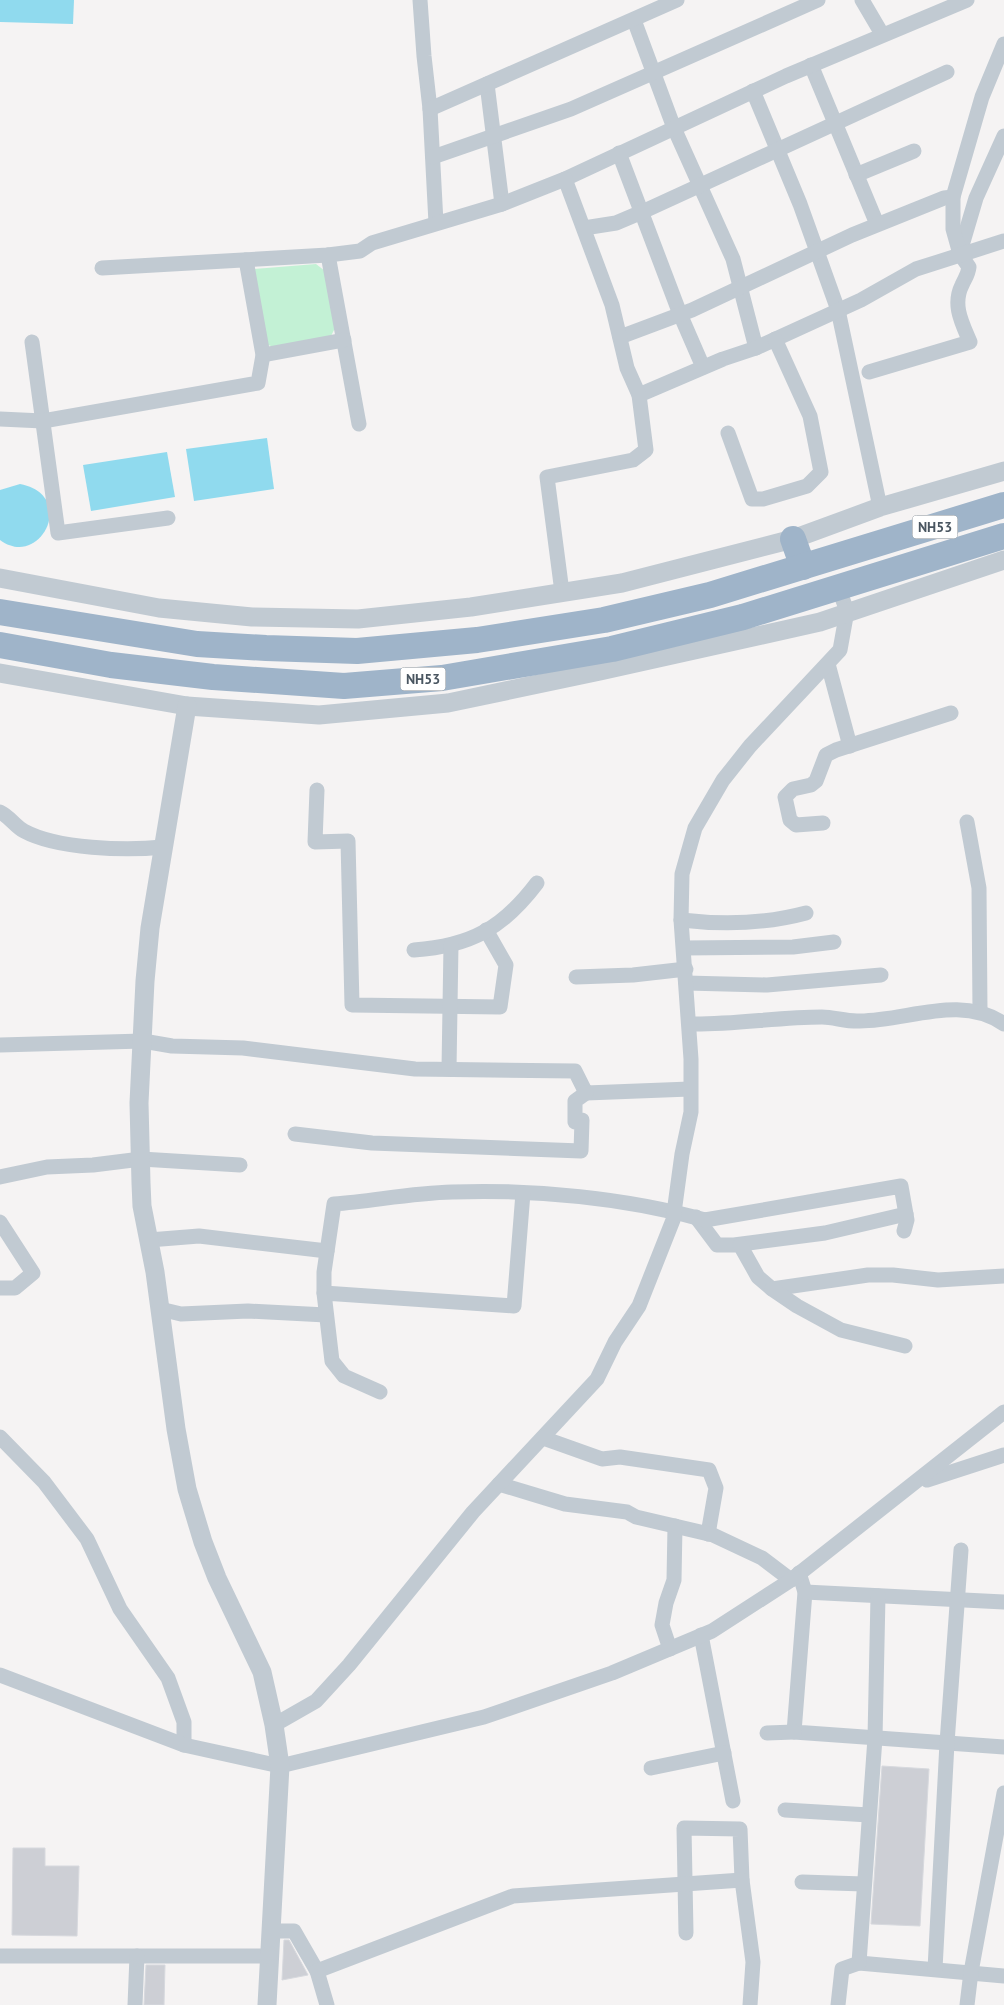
<svg xmlns="http://www.w3.org/2000/svg" width="1004" height="2005" font-family="'PT Sans',sans-serif">
  <style>
    .green { fill: #c3f1d5 }
    .water { fill: #90daee }
    .building { fill: #cdcfd5; stroke: #d7d9de }
    .lines { fill: none; stroke-linecap: round; stroke-linejoin: round }
    .minor { stroke: #c1cad2; stroke-width: 15 }
    .tertiary { stroke: #c1cad2; stroke-width: 19 }
    .trunk { stroke: #9fb4c9; stroke-width: 26 }
    .labels { text-anchor: middle; stroke-width: 4.5; stroke-linejoin: round; paint-order: stroke }
    .shield { fill: #fff; stroke: #808990; stroke-width: 1 }
    .shield-label { font-size: 14px; font-weight: bold; fill: #4a5661 }
  </style>
  <rect width="100%" height="100%" fill="#f5f3f3"/>
  <!-- green -->
  <path class="green" d="M 316,264 L 325,271 L 335,328 L 330,338 L 274,347 L 268,345 L 253,269 Z"/>
  <!-- water -->
  <g class="water">
    <path d="M 0,0 L 74,0 L 73,24 L 0,22 Z"/>
    <path d="M 267,438 L 274,489 L 194,501 L 186,449 Z"/>
    <path d="M 167,452 L 175,497 L 91,511 L 83,465 Z"/>
    <path d="M 20,484 C 78,495 40,570 0,540 L 0,490 Z"/>
  </g>
  <!-- building -->
  <g class="building">
    <path d="M 882,1766 L 929,1769 L 920,1926 L 871,1924 Z"/>
    <path d="M 13,1848 L 45,1848 L 45,1866 L 79,1866 L 77,1936 L 12,1935 Z"/>
    <path d="M 284,1940 L 289,1940 L 308,1975 L 282,1980 Z"/>
    <path d="M 146,1965 L 165,1965 L 164,2005 L 144,2005 Z"/>
  </g>
  <g class="lines">
    <!-- minor -->
    <g class="minor">
      <path d="M 420,0 L 424,56 L 430,109 L 436,223"/>
      <path d="M 862,0 L 882,34"/>
      <path d="M 634,20 L 674,128 L 733,259 L 756,348"/>
      <path d="M 811,65 L 877,224"/>
      <path d="M 487,84 L 502,204"/>
      <path d="M 753,91 L 800,204 L 838,310 L 880,507"/>
      <path d="M 430,109 L 677,0"/>
      <path d="M 619,153 L 680,314 L 703,367"/>
      <path d="M 433,157 L 571,109 L 818,0"/>
      <path d="M 856,175 L 914,151"/>
      <path d="M 584,228 L 616,223 L 642,212 L 947,72"/>
      <path d="M 960,252 L 976,198 L 1004,136"/>
      <path d="M 328,255 L 359,424"/>
      <path d="M 102,268 L 328,255 L 360,251 L 372,243 L 502,204 L 565,179 L 786,76 L 967,0"/>
      <path d="M 620,337 L 692,310 L 852,235 L 944,198 L 953,197"/>
      <path d="M 32,342 L 58,533 L 168,518"/>
      <path d="M 263,355 L 344,340"/>
      <path d="M 869,372 L 970,342 C 962,323 952,305 962,285 C 965,278 968,275 969,267 L 960,254 L 953,229 L 953,197 L 982,97 L 1004,44"/>
      <path d="M 639,395 L 723,359 L 756,348 L 861,300 L 916,269 L 1004,241"/>
      <path d="M 0,419 L 43,421 L 258,383 L 263,355 L 246,260"/>
      <path d="M 728,433 L 752,499 L 763,499 L 807,486 L 821,472 L 810,416 L 775,339"/>
      <path d="M 562,592 L 547,477 L 633,460 L 646,450 L 639,395 L 627,368 L 612,305 L 565,179"/>
      <path d="M 828,664 L 850,746"/>
      <path d="M 317,790 L 315,842 L 348,841 L 352,1005 L 500,1007 L 506,965 L 486,930"/>
      <path d="M 0,812 C 9,816 15,826 24,831 C 57,849 126,851 163,847"/>
      <path d="M 967,822 L 979,888 L 980,1012"/>
      <path d="M 823,823 L 796,825 L 790,820 L 785,797 L 793,789 L 811,785 L 816,781 L 826,755 L 836,750 L 951,713"/>
      <path d="M 681,920 C 724,925 765,924 806,913"/>
      <path d="M 684,948 L 793,947 L 834,942"/>
      <path d="M 414,950 C 471,946 503,928 537,883"/>
      <path d="M 576,977 L 633,975 L 686,969"/>
      <path d="M 686,983 L 767,985 L 881,975"/>
      <path d="M 689,1024 C 733,1025 778,1017 822,1017 C 834,1017 847,1022 860,1021 C 908,1021 960,994 1004,1024"/>
      <path d="M 0,1045 L 143,1041 L 172,1046 L 243,1048 L 415,1069 L 575,1071 L 586,1093 L 690,1089"/>
      <path d="M 449,1069 L 451,945"/>
      <path d="M 295,1134 L 372,1143 L 581,1151 L 582,1120 L 575,1122 L 575,1101 L 586,1093"/>
      <path d="M 0,1177 L 47,1167 L 93,1165 L 141,1159 L 240,1165"/>
      <path d="M 696,1217 L 717,1245 L 734,1245 L 825,1233 L 906,1214"/>
      <path d="M 0,1222 L 33,1273 L 15,1288 L 0,1288"/>
      <path d="M 149,1240 L 199,1236 L 327,1251"/>
      <path d="M 740,1245 L 758,1277 L 772,1289 L 868,1275 L 893,1275 L 938,1280 L 1004,1276"/>
      <path d="M 772,1289 L 797,1306 L 841,1330 L 905,1346"/>
      <path d="M 324,1293 L 324,1272 L 334,1204 C 373,1201 412,1193 452,1192 C 533,1189 627,1198 705,1220 L 901,1186 L 907,1220 L 904,1231"/>
      <path d="M 160,1309 L 181,1314 L 248,1311 L 326,1315"/>
      <path d="M 380,1392 L 344,1376 L 332,1361 L 324,1293 L 514,1306 L 523,1193"/>
      <path d="M 0,1437 L 44,1482 L 87,1539 L 120,1609 L 168,1678 L 184,1722 L 184,1745"/>
      <path d="M 543,1438 L 602,1459 L 620,1457 L 709,1470 L 716,1488 L 708,1534"/>
      <path d="M 927,1480 L 1004,1455"/>
      <path d="M 499,1484 L 565,1504 L 627,1512 L 636,1517 L 713,1535 L 762,1558 L 791,1580"/>
      <path d="M 799,1573 L 805,1592 L 794,1732 L 1004,1747"/>
      <path d="M 805,1592 L 1004,1602"/>
      <path d="M 701,1635 L 733,1801"/>
      <path d="M 670,1649 L 662,1625 L 666,1603 L 674,1580 L 675,1526"/>
      <path d="M 0,1675 L 184,1745 L 280,1766 L 484,1717 L 612,1673 L 712,1631 L 791,1580 L 1004,1412"/>
      <path d="M 274,1725 L 316,1701 L 349,1665 L 473,1512 L 597,1379 L 615,1342 L 639,1306 L 673,1220 L 682,1154 L 691,1112 L 691,1059 L 681,920 L 682,874 L 695,828 L 723,780 L 750,746 L 840,650 L 847,611 L 838,587"/>
      <path d="M 767,1733 L 794,1732"/>
      <path d="M 651,1768 L 724,1753"/>
      <path d="M 785,1810 L 869,1815"/>
      <path d="M 802,1882 L 864,1884"/>
      <path d="M 270,1931 L 294,1931 L 317,1971 L 327,2005"/>
      <path d="M 686,1933 L 684,1828 L 740,1829 L 742,1880"/>
      <path d="M 0,1956 L 268,1956"/>
      <path d="M 859,1963 L 1004,1976"/>
      <path d="M 935,1969 L 947,1743 L 961,1550"/>
      <path d="M 317,1971 L 513,1896 L 742,1880 L 753,1962 L 750,2005"/>
      <path d="M 135,2005 L 137,1956"/>
      <path d="M 838,2005 L 842,1969 L 859,1963 L 875,1738 L 878,1596"/>
      <path d="M 967,2005 L 971,1972 L 1004,1793"/>
    </g>
    <!-- tertiary -->
    <g class="tertiary">
      <path d="M 0,578 L 159,608 L 252,617 L 358,619 L 471,607 L 622,583 L 793,539 L 880,507 L 1004,471"/>
      <path d="M 0,673 L 187,706 L 319,715 L 448,703 L 600,671 L 820,622 L 1004,560"/>
      <path d="M 187,706 L 150,928 L 145,981 L 139,1103 L 141,1183 L 142,1206 L 155,1272 L 176,1429 L 187,1489 L 203,1542 L 217,1578 L 262,1672 L 274,1725 L 280,1766 L 267,2005"/>
    </g>
    <!-- trunk -->
    <g class="trunk">
      <path d="M 793,539 L 803,567"/>
      <path d="M 0,612 L 197,644 L 266,648 L 357,651 L 477,640 L 604,620 L 710,595 L 1004,505"/>
      <path d="M 0,645 L 111,665 L 213,677 L 344,686 L 442,678 L 612,649 L 743,617 L 1004,536"/>
    </g>
  </g>
  <g class="labels">
    <!-- shield labels -->
    <g class="shield">
      <rect x="912.5" y="515.5" width="45" height="23" rx="4"/>
      <rect x="400.5" y="667.5" width="45" height="23" rx="4"/>
    </g>
    <g class="shield-label">
      <text x="935" y="532">NH53</text>
      <text x="423" y="684">NH53</text>
    </g>
  </g>
</svg>
